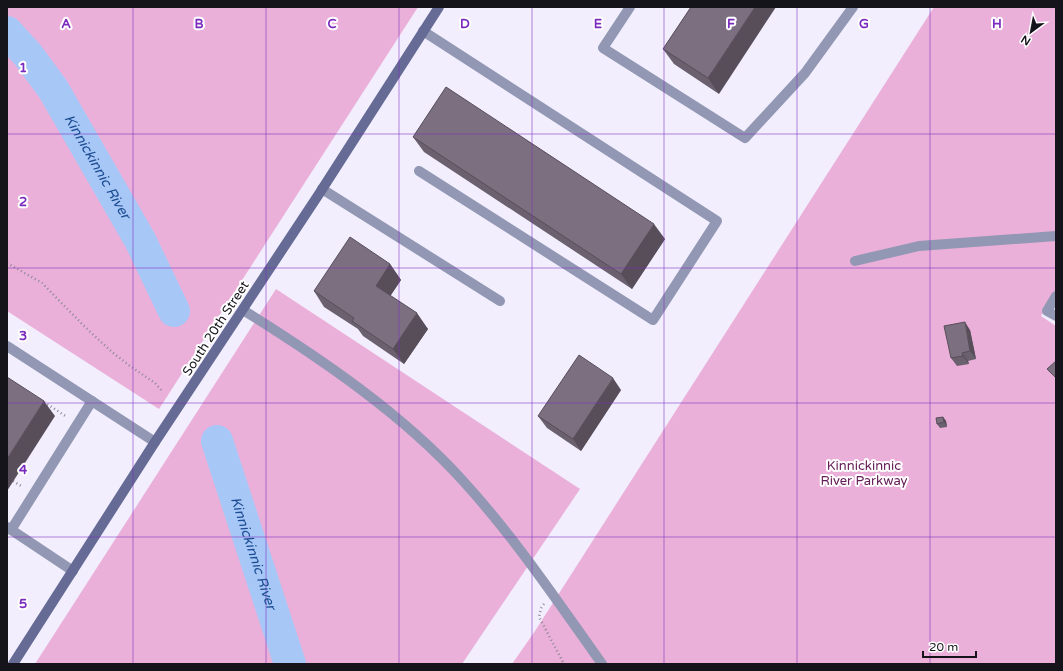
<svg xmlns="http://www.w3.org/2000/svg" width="1063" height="671" font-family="'Varela Round',sans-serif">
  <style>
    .green { fill: #eab0d9 }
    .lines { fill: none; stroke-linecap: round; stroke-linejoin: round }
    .river { stroke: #a7c7f7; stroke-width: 32 }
    .path { stroke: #8b8893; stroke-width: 2.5; stroke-dasharray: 1 3; stroke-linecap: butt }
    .lane { stroke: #9297b3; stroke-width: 10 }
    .street { stroke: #9297b3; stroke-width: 10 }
    .secondary { stroke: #656b94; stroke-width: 10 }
    .wall { fill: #6b606e }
    .shaded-wall { fill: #574e5a }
    .building { fill: #7c7080; stroke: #574e5a }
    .grid { fill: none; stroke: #7b2cbf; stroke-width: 1; stroke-opacity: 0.55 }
    .labels { text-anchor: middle; stroke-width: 4; stroke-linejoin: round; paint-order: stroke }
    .street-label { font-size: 13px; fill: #16141b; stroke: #fff }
    .park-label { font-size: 13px; fill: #641c55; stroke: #fff }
    .water-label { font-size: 14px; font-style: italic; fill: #1c4d92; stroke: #fff }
    .grid-label { font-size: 13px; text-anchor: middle; font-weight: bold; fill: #7b2cbf; stroke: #fff; stroke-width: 4; stroke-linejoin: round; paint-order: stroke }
  </style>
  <rect width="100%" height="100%" fill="#f2eefe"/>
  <!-- green -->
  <g class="green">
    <path d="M 7,7 L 418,7 L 159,409 L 7,311 Z"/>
    <path d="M 934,7 L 1056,7 L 1056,291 L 1041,316 L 1056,326 L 1056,664 L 512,664 L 535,631 Z"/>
    <path d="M 276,289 L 580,489 L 462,664 L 35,664 Z"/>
  </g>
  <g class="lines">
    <!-- river -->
    <g class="river">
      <path id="s1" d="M 7,32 L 28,55 L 53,89 L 140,240 L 174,311"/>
      <path id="s2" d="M 217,441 L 290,664"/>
    </g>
    <!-- path -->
    <g class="path">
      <path d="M 7,263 L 42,283 L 86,328 L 112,352 L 130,366 L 155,383 L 162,391"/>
      <path d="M 44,402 L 67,417"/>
      <path d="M 13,481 L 23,487"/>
      <path d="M 544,604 L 541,608 L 539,617 L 564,664"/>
    </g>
    <!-- lane -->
    <g class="lane">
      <path d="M 630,7 L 603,48 L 745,138 L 805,73 L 853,7"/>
      <path d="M 419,171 L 653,320 L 717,221 L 423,31"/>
      <path d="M 322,189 L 500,301"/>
      <path d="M 855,261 L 919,246 L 1056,236"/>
      <path d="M 1056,296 L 1047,311 L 1056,316"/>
      <path d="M 7,346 L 155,442"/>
      <path d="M 7,527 L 73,571"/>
      <path d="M 11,530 L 92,401"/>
    </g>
    <!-- street -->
    <path class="street" d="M 243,310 C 320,358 403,414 464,482 C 515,538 558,602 602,664"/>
    <!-- secondary -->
    <path class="secondary" d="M 13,664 L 155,442 L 319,194 L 439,7"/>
  </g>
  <!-- wall -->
  <g class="wall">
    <path d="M 691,7 L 719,94 L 674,64 L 663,49 Z"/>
    <path d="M 413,137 L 665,239 L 632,289 L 424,152 Z"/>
    <path d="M 390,264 L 401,280 L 390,296 L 428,329 L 404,364 L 363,336 L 358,329 L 324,307 L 314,291 Z"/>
    <path d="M 970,330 L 976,359 L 968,361 L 969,364 L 957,366 L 951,358 Z"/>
    <path d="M 621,390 L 581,451 L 547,428 L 538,416 Z"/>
    <path d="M 943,417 L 946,421 L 947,427 L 940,428 L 937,424 Z"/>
  </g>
  <!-- shaded-wall -->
  <g class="shaded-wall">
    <path d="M 755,7 L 776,7 L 719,94 L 708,78 Z"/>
    <path d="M 654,224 L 665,239 L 632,289 L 621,274 Z"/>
    <path d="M 390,264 L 401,280 L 387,301 L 376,286 Z"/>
    <path d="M 417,313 L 428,329 L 404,364 L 393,349 Z"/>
    <path d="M 965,322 L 970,330 L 976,359 L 970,351 Z"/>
    <path d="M 962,353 L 968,361 L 969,364 L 963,356 Z"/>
    <path d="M 613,378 L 621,390 L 581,451 L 573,439 Z"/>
    <path d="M 44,401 L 55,416 L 7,491 L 7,459 Z"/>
    <path d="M 943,417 L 946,421 L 947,427 L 944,422 Z"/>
  </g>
  <!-- building -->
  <g class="building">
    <path d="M 691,7 L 755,7 L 708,78 L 663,49 Z"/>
    <path d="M 446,87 L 654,224 L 621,274 L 413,137 Z"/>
    <path d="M 350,237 L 390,264 L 376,286 L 417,313 L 393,349 L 352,321 L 354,318 L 314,291 Z"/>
    <path d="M 965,322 L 970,351 L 962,353 L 963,356 L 951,358 L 944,326 Z"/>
    <path d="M 579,355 L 613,378 L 573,439 L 538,416 Z"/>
    <path d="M 1056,361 L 1056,378 L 1047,369 Z"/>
    <path d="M 7,377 L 44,401 L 7,459 Z"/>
    <path d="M 943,417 L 944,422 L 937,424 L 936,418 Z"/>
  </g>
  <!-- grid -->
  <path class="grid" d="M 133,7 L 133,664M 266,7 L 266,664M 399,7 L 399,664M 532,7 L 532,664M 664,7 L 664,664M 797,7 L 797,664M 930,7 L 930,664M 7,134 L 1056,134M 7,268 L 1056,268M 7,403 L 1056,403M 7,537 L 1056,537"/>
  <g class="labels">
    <!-- street labels -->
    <g class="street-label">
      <text transform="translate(215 328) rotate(-57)" y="5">South 20th Street</text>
    </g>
    <!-- park labels -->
    <g class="park-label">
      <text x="864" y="470">Kinnickinnic<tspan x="864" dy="15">River Parkway</tspan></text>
    </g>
    <!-- water labels -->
    <g class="water-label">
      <text dy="5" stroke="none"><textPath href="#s1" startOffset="163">Kinnickinnic River</textPath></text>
      <text dy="5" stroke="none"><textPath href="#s2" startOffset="118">Kinnickinnic River</textPath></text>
    </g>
  </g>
  <g class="grid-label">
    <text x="66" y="28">A</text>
    <text x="199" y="28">B</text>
    <text x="332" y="28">C</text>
    <text x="465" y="28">D</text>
    <text x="598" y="28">E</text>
    <text x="731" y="28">F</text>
    <text x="864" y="28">G</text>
    <text x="997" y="28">H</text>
    <text x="23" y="72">1</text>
    <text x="23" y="206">2</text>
    <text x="23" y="340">3</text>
    <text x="23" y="474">4</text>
    <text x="23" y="608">5</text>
  </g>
  <!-- border -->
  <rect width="1063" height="671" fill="none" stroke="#16141b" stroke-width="16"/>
  <!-- north arrow -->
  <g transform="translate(1031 32) rotate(212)" stroke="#ffffff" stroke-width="3" paint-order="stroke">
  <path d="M0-3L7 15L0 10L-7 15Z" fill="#16141b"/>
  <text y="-6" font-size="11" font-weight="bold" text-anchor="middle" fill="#16141b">N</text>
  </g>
  <!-- scale -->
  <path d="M923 651v6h53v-6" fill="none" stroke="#16141b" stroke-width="2"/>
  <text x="929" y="651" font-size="12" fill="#16141b" stroke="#ffffff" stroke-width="3" paint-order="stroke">20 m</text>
</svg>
